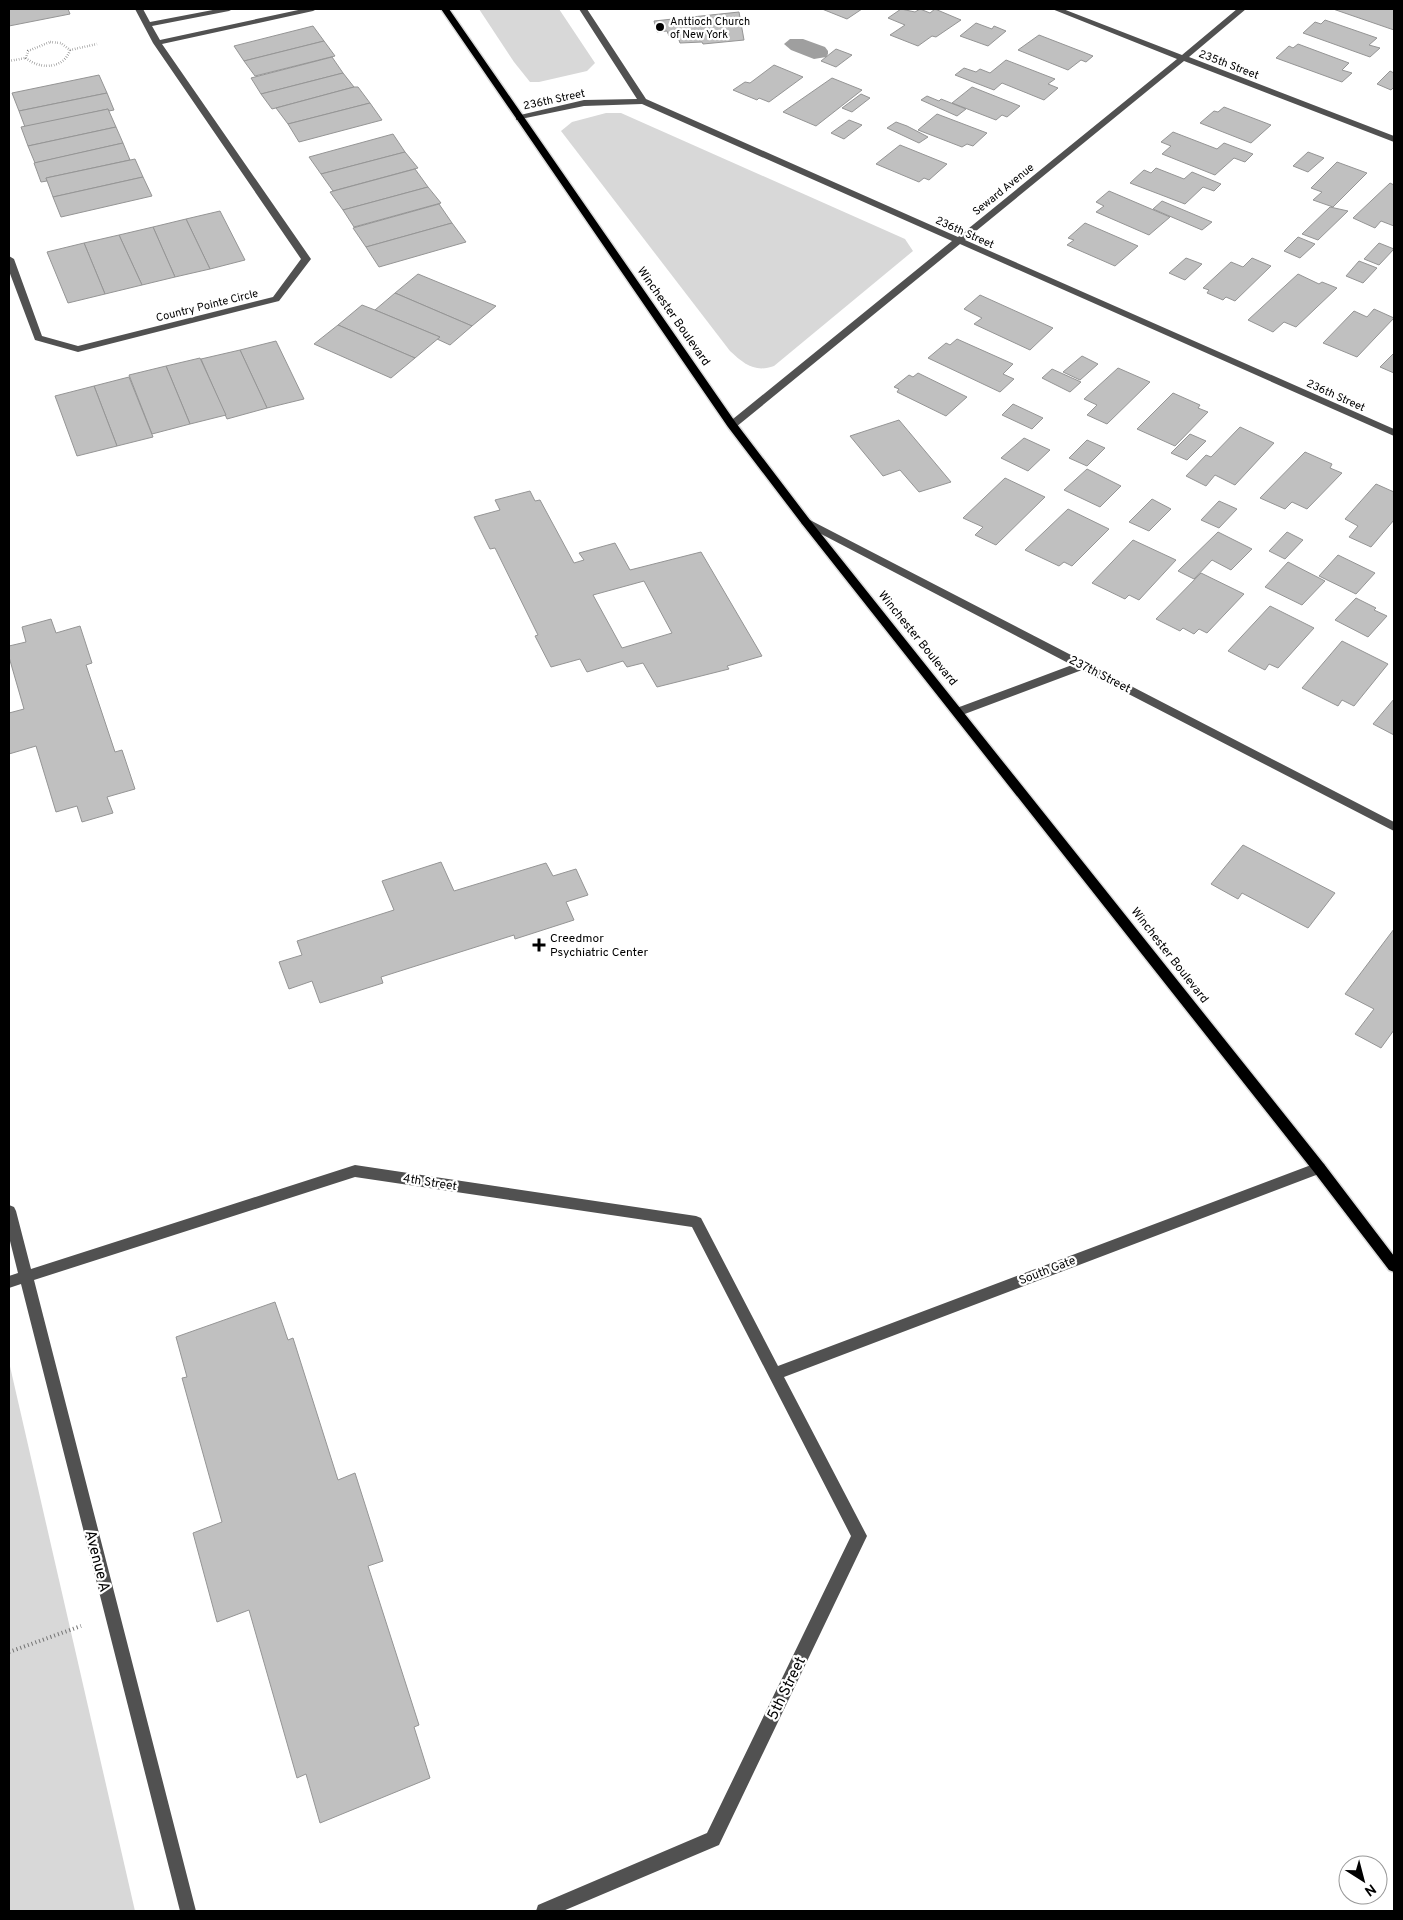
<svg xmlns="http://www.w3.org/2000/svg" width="1403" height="1920" font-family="Overpass,sans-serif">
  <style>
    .green { fill: #d8d8d8 }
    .water { fill: #9f9f9f }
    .building { fill: #c0c0c0; stroke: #959595; fill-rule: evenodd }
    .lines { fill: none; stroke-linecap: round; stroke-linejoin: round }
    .major-casing { stroke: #dbdbdb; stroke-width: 3 }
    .path-far1 { stroke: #737373; stroke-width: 2.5; stroke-dasharray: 0.5 2; stroke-linecap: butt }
    .path { stroke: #737373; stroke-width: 4; stroke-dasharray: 1 3; stroke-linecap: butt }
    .minor { fill: #515151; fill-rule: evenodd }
    .major { fill: #000; fill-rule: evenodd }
    .poi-dot { fill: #000; stroke: #fff; stroke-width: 2 }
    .labels { text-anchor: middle; stroke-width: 4.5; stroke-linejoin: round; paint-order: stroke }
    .far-poi-label { font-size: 11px; fill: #000; stroke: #fff; text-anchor: start }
    .far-street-label { font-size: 11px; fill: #000; stroke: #fff }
    .street-label { font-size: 12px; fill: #000; stroke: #fff }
    .poi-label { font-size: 12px; fill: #000; stroke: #fff; text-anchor: start }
    .near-street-label { font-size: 15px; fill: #000; stroke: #fff }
  </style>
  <rect width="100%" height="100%" fill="#fff"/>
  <!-- green -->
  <g class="green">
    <path d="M 479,9 L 559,9 L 595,63 L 587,71 L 539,82 L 530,82 L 514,62 Z"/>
    <path d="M 606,113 L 621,113 L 905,239 L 913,251 L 774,366 C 755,373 744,364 730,351 L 561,131 L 572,122 Z"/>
    <path d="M 9,1362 L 135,1911 L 9,1911 Z"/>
  </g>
  <!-- water -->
  <path class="water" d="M 790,39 L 803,39 L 825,47 L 828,51 L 828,54 L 826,57 L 814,59 L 791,50 L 784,44 Z"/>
  <!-- building -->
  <g class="building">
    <path d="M 9,9 L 68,9 L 70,14 L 9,26 Z"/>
    <path d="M 822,9 L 862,9 L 847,19 Z"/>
    <path d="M 901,9 L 915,12 L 920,9 L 930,13 L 935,9 L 961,20 L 936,37 L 932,36 L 918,46 L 890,35 L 905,25 L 888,18 Z"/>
    <path d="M 1333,9 L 1394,9 L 1394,30 Z"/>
    <path d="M 739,12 L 744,40 L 703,44 L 702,42 L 680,43 L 677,35 L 669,36 L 667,31 L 657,32 L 654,21 Z"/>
    <path d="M 1325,20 L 1377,38 L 1369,45 L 1380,48 L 1370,57 L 1303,33 L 1315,22 L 1321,24 Z"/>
    <path d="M 976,23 L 992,29 L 994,26 L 1006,31 L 988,46 L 960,36 Z"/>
    <path d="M 313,26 L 324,41 L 244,61 L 234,46 Z"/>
    <path d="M 1039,35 L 1083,52 L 1093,56 L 1086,62 L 1081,60 L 1068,70 L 1018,50 Z"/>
    <path d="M 324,41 L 335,56 L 255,76 L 244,61 Z"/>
    <path d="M 1298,44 L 1349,63 L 1342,70 L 1352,73 L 1342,82 L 1276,58 L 1289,46 L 1293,48 Z"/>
    <path d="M 836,49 L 852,55 L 836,67 L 821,61 Z"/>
    <path d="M 332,57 L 343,73 L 261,94 L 251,78 Z"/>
    <path d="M 1006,60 L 1055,79 L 1048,84 L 1058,88 L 1044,100 L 1002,83 L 994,90 L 955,75 L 964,68 L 976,72 L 980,69 L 990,73 Z"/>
    <path d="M 774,65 L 803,77 L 769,102 L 759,98 L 757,100 L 733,90 L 745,82 L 750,83 Z"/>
    <path d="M 1390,71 L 1394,73 L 1394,87 L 1391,90 L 1377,84 Z"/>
    <path d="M 343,73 L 354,87 L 272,109 L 261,94 Z"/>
    <path d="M 99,75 L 107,93 L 19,111 L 12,93 Z"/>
    <path d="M 832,78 L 862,90 L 816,126 L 783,112 Z"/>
    <path d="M 354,87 L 358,87 L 370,103 L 288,124 L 276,108 Z"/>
    <path d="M 972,87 L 1020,106 L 1007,117 L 1002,115 L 996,120 L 952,103 Z"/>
    <path d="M 107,93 L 114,110 L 109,111 L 108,109 L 25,127 L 19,111 Z"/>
    <path d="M 861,94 L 870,98 L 852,112 L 842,108 Z"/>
    <path d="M 927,96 L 939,101 L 941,99 L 966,109 L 957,116 L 921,100 Z"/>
    <path d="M 370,103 L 382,120 L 299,142 L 288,124 Z"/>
    <path d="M 1224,107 L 1271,125 L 1251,143 L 1200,123 L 1214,111 L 1218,112 Z"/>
    <path d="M 108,109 L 116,127 L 28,146 L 21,127 Z"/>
    <path d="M 937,114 L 987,133 L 973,146 L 967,144 L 962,147 L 918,130 Z"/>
    <path d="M 849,120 L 862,125 L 844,139 L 831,133 Z"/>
    <path d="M 896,122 L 907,126 L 928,137 L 919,143 L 887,128 Z"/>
    <path d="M 116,127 L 123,143 L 35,163 L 28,146 Z"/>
    <path d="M 1173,132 L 1217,149 L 1224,143 L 1253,154 L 1245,162 L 1234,158 L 1215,175 L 1162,154 L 1171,146 L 1161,142 Z"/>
    <path d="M 393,134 L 405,152 L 321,174 L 309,157 Z"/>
    <path d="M 123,143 L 130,160 L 46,178 L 47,181 L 41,182 L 34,163 Z"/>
    <path d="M 900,145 L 947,164 L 929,180 L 924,178 L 919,182 L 876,164 Z"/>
    <path d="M 405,152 L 418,168 L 333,191 L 321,174 Z"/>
    <path d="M 1308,152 L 1324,158 L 1308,172 L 1293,166 Z"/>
    <path d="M 135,159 L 143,177 L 53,197 L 46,178 Z"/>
    <path d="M 1337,162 L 1367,173 L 1333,207 L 1313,200 L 1322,192 L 1311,188 Z"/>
    <path d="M 1156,168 L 1184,179 L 1192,172 L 1221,184 L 1214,191 L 1203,187 L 1185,204 L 1130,183 L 1144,170 L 1151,173 Z"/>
    <path d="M 415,169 L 428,187 L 343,210 L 330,192 Z"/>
    <path d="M 143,177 L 152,196 L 61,217 L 53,197 Z"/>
    <path d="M 1390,183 L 1394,185 L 1394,226 L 1381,221 L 1375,228 L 1353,218 Z"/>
    <path d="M 428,187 L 441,203 L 354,227 L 343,210 Z"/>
    <path d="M 1109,191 L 1170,217 L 1149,235 L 1096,212 L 1104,206 L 1096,202 Z"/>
    <path d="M 1162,201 L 1212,222 L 1202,230 L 1153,209 Z"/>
    <path d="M 439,204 L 452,223 L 366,247 L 353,228 Z"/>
    <path d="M 1330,207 L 1348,211 L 1318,240 L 1302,234 Z"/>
    <path d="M 220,211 L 245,260 L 210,269 L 186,219 Z"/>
    <path d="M 186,219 L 210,269 L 175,277 L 153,227 Z"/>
    <path d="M 452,223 L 466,242 L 379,267 L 366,247 Z"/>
    <path d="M 1085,223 L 1138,246 L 1115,266 L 1067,245 L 1074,240 L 1068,238 Z"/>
    <path d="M 153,227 L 175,277 L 142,285 L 119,235 Z"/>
    <path d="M 119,235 L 142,285 L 105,294 L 84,243 Z"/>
    <path d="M 1298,237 L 1315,244 L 1300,258 L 1284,251 Z"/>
    <path d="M 84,243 L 105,294 L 68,303 L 47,252 Z"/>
    <path d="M 1379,243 L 1394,249 L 1379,265 L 1364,259 Z"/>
    <path d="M 1186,258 L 1202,264 L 1185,280 L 1169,273 Z"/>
    <path d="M 1252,258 L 1271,266 L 1235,301 L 1226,297 L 1223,300 L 1207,293 L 1209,290 L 1203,288 L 1231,262 L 1243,267 Z"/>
    <path d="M 1359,261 L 1377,268 L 1363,283 L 1346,276 Z"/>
    <path d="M 418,274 L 496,306 L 472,326 L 395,293 Z"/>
    <path d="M 1298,274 L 1319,284 L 1322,282 L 1337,288 L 1296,327 L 1284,322 L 1273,332 L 1248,320 Z"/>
    <path d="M 395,293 L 472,326 L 450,345 L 437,339 L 440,337 L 375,310 Z"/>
    <path d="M 980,295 L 1053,328 L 1030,350 L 974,324 L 982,318 L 964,309 Z"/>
    <path d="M 362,305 L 375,310 L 440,337 L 415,358 L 338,325 Z"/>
    <path d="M 1374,309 L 1394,318 L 1357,357 L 1323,343 L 1354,311 L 1367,317 Z"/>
    <path d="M 338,325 L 415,358 L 391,378 L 314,344 Z"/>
    <path d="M 957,339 L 1013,364 L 1003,374 L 1014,379 L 1000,392 L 928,358 L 946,343 L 950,345 Z"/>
    <path d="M 276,341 L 304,399 L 267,408 L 240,350 Z"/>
    <path d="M 240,350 L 267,408 L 227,419 L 201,359 Z"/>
    <path d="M 1394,353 L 1394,373 L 1380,367 Z"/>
    <path d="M 1082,356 L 1098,364 L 1080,380 L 1063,372 Z"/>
    <path d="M 200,358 L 226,415 L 190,424 L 166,366 Z"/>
    <path d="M 166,366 L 190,424 L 152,434 L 129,375 Z"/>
    <path d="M 1118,368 L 1150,382 L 1107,424 L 1087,415 L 1097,405 L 1084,399 Z"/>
    <path d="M 1052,369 L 1081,382 L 1070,392 L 1042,378 Z"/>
    <path d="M 918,373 L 967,397 L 946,416 L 897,392 L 899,389 L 894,387 L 909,375 L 913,377 Z"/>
    <path d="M 129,377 L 153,437 L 117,446 L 94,386 Z"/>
    <path d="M 94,386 L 117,446 L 77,456 L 55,396 Z"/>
    <path d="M 1173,393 L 1200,405 L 1198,408 L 1208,412 L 1175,446 L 1137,429 Z"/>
    <path d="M 1013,404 L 1043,418 L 1032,429 L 1002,415 Z"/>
    <path d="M 899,420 L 951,482 L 919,492 L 900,470 L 883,476 L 850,436 Z"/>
    <path d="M 1240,427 L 1274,443 L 1235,485 L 1215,475 L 1206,486 L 1186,476 L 1206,455 L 1211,457 Z"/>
    <path d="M 1190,434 L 1206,441 L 1187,460 L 1171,453 Z"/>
    <path d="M 1024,438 L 1050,450 L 1028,471 L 1001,458 Z"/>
    <path d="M 1087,440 L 1105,448 L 1087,466 L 1069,458 Z"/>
    <path d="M 1305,452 L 1332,464 L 1330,468 L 1342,473 L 1307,509 L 1292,502 L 1285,509 L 1260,498 Z"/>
    <path d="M 1087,469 L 1121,486 L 1100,507 L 1064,490 Z"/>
    <path d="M 1005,478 L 1045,497 L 996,545 L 975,535 L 983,527 L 963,518 Z"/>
    <path d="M 1376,484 L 1394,492 L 1394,520 L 1371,547 L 1349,537 L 1358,526 L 1345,519 Z"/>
    <path d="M 530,491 L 535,501 L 540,500 L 574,563 L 584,560 L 579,553 L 615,543 L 630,570 L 701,552 L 762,656 L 727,666 L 729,669 L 657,687 L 643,663 L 627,667 L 623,661 L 587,672 L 580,659 L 551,667 L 535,636 L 538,635 L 495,548 L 490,549 L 474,517 L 500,510 L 495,500 ZM 644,581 L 672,633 L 622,648 L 593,595 Z"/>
    <path d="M 1152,499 L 1171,509 L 1149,531 L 1129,522 Z"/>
    <path d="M 1219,501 L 1237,509 L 1219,528 L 1201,520 Z"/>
    <path d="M 1068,509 L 1109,529 L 1072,566 L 1064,562 L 1059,566 L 1025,550 Z"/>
    <path d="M 1218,532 L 1252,549 L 1231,570 L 1212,560 L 1194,579 L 1178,571 Z"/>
    <path d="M 1287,532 L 1303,540 L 1285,559 L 1269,551 Z"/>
    <path d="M 1133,540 L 1176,560 L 1139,600 L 1129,595 L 1125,599 L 1092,583 Z"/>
    <path d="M 1338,555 L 1375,573 L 1356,594 L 1319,576 Z"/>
    <path d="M 1288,562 L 1325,581 L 1302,605 L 1265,587 Z"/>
    <path d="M 1201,573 L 1244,594 L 1207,633 L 1199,629 L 1194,634 L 1183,628 L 1180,631 L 1156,619 Z"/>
    <path d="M 1356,598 L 1376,608 L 1374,610 L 1387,616 L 1368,637 L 1335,620 Z"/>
    <path d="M 1270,606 L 1314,628 L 1278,668 L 1269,664 L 1265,670 L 1228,651 Z"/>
    <path d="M 51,619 L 56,633 L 80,626 L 92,663 L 86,665 L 115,752 L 122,750 L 135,789 L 107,797 L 113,813 L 82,822 L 77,806 L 56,812 L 36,746 L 9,754 L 9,713 L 24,709 L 9,657 L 9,646 L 26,642 L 22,627 Z"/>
    <path d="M 1342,641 L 1388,664 L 1354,706 L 1342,700 L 1338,706 L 1302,688 Z"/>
    <path d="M 1394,699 L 1394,735 L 1373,724 Z"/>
    <path d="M 1243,845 L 1335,893 L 1308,928 L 1242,893 L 1238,899 L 1211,884 Z"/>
    <path d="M 441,862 L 454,891 L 546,863 L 553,876 L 576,869 L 588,895 L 566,902 L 574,920 L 515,939 L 514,935 L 381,977 L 383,983 L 320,1003 L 312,981 L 289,989 L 279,962 L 302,955 L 297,941 L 394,910 L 382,881 Z"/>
    <path d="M 1394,929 L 1394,1030 L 1381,1048 L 1355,1034 L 1374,1009 L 1345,994 Z"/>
    <path d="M 275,1302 L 288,1340 L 293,1338 L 338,1480 L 355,1473 L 383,1561 L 368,1566 L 419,1725 L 414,1727 L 430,1778 L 320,1823 L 306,1774 L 297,1778 L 249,1610 L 217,1622 L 193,1533 L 222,1522 L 182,1378 L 187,1377 L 176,1337 Z"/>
  </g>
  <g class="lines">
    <!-- major casing -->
    <g class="major-casing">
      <path id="major" d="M 441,9 L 449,9 L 736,423 L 810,520 L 1324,1164 L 1394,1256 L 1394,1272 L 1389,1270 L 1314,1172 L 802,524 L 728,427 Z"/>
    </g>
    <!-- path-far1 -->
    <g class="path-far1">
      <path d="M 50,42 L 61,43 L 70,50 C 64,69 40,70 26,58 L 28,51 Z"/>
      <path d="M 70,50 L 97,44"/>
      <path d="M 9,61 L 26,58"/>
    </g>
    <!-- path -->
    <path class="path" d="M 9,1652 L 81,1626"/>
    <!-- minor -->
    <g class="minor">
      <path d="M 135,9 L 143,9 L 150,22 L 218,9 L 233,9 L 229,11 L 152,26 L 160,40 L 303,9 L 317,9 L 313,11 L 162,44 L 311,259 L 279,301 L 78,352 L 35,340 L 9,271 L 9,256 L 14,259 L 42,336 L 78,346 L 273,297 L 301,259 L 153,43 Z"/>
      <path d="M 579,9 L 587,9 L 646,99 L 958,237 L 1177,59 L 1052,9 L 1063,9 L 1182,55 L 1237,9 L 1246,9 L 1189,57 L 1394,136 L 1394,142 L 1184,61 L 965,240 L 1394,429 L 1394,436 L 960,244 L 736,427 L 728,427 L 728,423 L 952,241 L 642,104 L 584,106 L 516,120 L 516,116 L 584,100 L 637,99 Z"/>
      <path d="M 806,518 L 1394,822 L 1394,831 L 1082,670 L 962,715 L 954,715 L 952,712 L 954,709 L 1072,665 L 802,524 L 801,522 L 802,520 Z"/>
      <path d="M 1319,1162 L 1324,1164 L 1326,1168 L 1324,1172 L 784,1377 L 867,1536 L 719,1845 L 563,1911 L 536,1911 L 538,1905 L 707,1833 L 851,1536 L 692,1227 L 355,1177 L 34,1280 L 196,1911 L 180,1911 L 21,1284 L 9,1288 L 9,1276 L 18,1273 L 9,1237 L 9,1205 L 14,1207 L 16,1211 L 31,1269 L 355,1165 L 696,1216 L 701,1218 L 778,1366 Z"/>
    </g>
    <!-- major -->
    <use href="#major" class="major"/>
  </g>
  <!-- markers -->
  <g class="poi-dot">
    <circle cx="660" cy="27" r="5"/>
    <path d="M536.5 937.5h5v5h5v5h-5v5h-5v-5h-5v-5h5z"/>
  </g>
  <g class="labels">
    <!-- far-poi labels -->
    <g class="far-poi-label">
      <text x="670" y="25">Anttioch Church<tspan x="670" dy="13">of New York</tspan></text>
    </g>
    <!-- far-street labels -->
    <g class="far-street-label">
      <text transform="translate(1229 64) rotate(21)" y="4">235th Street</text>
      <text transform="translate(554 99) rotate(-12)" y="4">236th Street</text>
      <text transform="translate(1003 189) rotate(-39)" y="4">Seward Avenue</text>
      <text transform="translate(965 232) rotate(24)" y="4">236th Street</text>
      <text transform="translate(207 305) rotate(-14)" y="4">Country Pointe Circle</text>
      <text transform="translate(1336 395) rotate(24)" y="4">236th Street</text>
    </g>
    <!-- street labels -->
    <g class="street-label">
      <text transform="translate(674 316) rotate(55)" y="4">Winchester Boulevard</text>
      <text transform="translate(918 638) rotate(51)" y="4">Winchester Boulevard</text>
      <text transform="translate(1100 674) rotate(27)" y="4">237th Street</text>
      <text transform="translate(1170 955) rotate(52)" y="4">Winchester Boulevard</text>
      <text transform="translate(430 1182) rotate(9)" y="4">4th Street</text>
      <text transform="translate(1047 1270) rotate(-21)" y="4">South Gate</text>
    </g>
    <!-- poi labels -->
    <g class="poi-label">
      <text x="550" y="942">Creedmor<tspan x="550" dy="14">Psychiatric Center</tspan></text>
    </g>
    <!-- near-street labels -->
    <g class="near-street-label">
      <text transform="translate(98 1561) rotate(76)" y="5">Avenue A</text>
      <text transform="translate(786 1688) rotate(-64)" y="5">5th Street</text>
    </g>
  </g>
  <!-- border -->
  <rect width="1403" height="1920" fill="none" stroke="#000000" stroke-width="20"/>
  <!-- north arrow -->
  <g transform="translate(1363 1880) rotate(144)"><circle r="24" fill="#ffffff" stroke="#999999"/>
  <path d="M0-4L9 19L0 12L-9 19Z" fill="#000000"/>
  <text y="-8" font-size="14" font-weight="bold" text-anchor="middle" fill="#000000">N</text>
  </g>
</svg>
